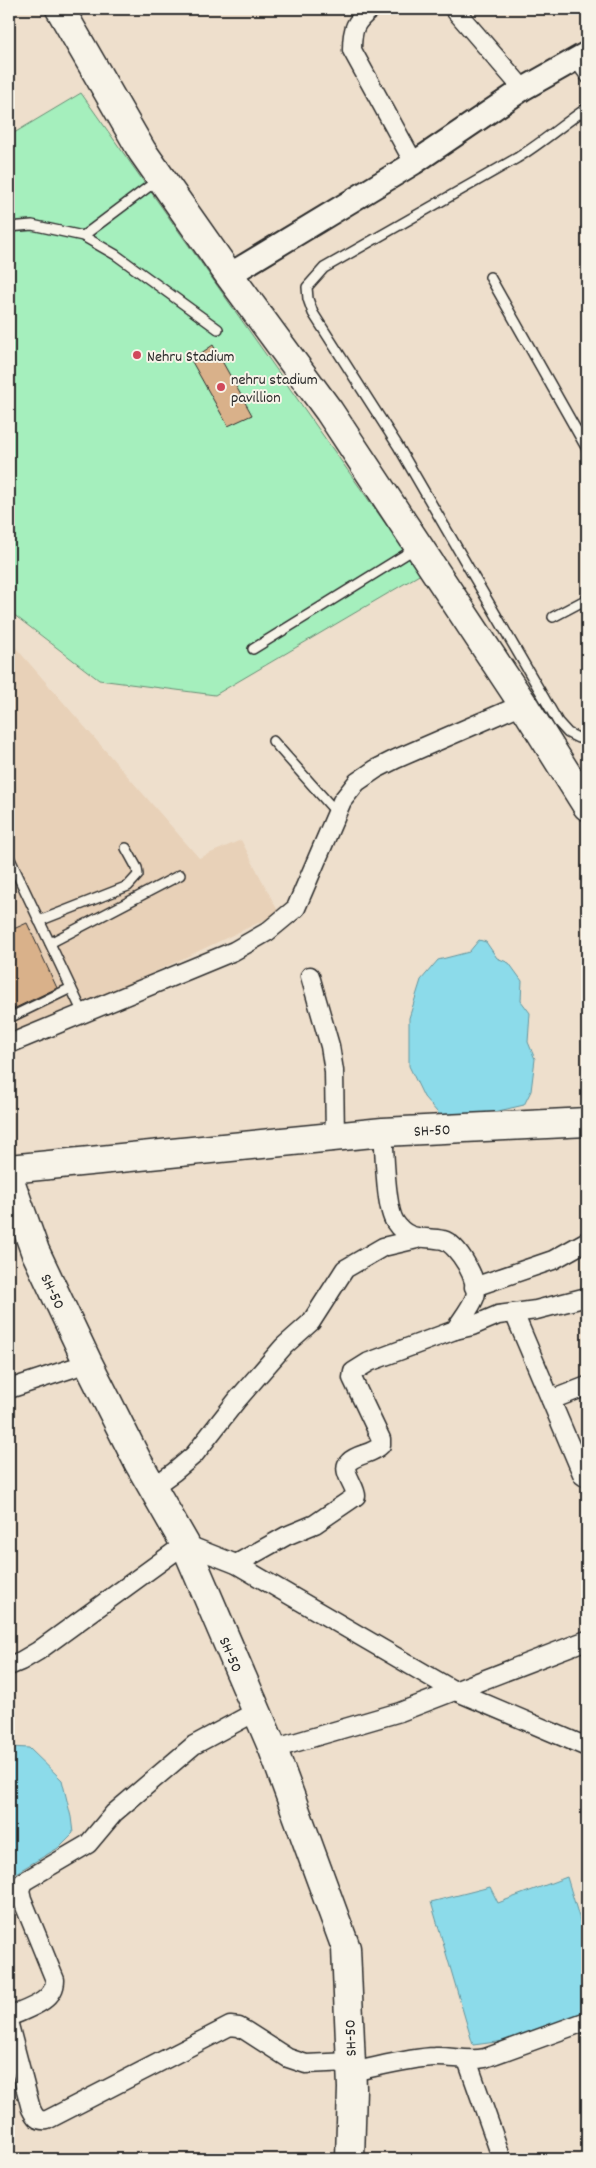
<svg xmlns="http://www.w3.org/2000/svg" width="596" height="2168" font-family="Dekko,sans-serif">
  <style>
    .built { fill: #e8d1b8 }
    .green { fill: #a5efbd; stroke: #688d74 }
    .water { fill: #8cdbea; stroke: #65959e }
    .building { fill: #d9b18a; stroke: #2b2b2b }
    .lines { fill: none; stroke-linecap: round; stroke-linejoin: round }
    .service-casing { stroke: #2b2b2b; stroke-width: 12 }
    .minor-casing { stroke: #2b2b2b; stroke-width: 21 }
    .tertiary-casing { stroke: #2b2b2b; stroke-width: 26 }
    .primary-casing { stroke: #2b2b2b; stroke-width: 31 }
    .trunk-casing { stroke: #2b2b2b; stroke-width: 31 }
    .service { stroke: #f7f3e8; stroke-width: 9 }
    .minor { stroke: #f7f3e8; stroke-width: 18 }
    .tertiary { stroke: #f7f3e8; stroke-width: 22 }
    .primary { stroke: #f7f3e8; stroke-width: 28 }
    .trunk { stroke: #f7f3e8; stroke-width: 28 }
    .poi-dot { fill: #d1495b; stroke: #f7f3e8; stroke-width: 2 }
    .labels { text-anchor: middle; stroke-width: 4; stroke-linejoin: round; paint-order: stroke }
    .poi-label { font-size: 16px; fill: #2b2b2b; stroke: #f7f3e8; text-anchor: start }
    .street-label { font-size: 16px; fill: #2b2b2b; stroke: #f7f3e8 }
  </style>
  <rect width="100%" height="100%" fill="#eedfcc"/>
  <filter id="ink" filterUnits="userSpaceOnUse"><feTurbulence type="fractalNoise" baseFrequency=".02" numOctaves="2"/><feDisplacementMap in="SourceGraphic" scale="10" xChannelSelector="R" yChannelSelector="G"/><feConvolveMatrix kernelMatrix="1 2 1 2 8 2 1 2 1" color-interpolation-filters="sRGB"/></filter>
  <g filter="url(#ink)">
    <!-- built -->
    <path class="built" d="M 9,640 L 199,858 L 241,840 L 279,913 L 9,1041 Z"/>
    <!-- green -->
    <path class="green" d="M 81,93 L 421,574 L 215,695 L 99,680 L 9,611 L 9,136 Z"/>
    <!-- water -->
    <g class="water">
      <path d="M 479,940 L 486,942 L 497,958 L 509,963 L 522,981 L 521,1001 L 530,1013 L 528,1042 L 535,1059 L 531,1091 L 524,1105 L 490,1113 L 444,1120 L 424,1097 L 409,1066 L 409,1018 L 421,980 L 438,960 L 469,952 Z"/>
      <path d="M 9,1747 L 29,1748 L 62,1780 L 71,1817 L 73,1833 L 58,1848 L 9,1877 Z"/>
      <path d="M 567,1877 L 587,1944 L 587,2018 L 512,2040 L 473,2045 L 431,1902 L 490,1887 L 498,1903 Z"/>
    </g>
    <!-- building -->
    <g class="building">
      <path d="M 213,345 L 252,415 L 228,426 L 191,360 Z"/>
      <path d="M 27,923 L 57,988 L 9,1011 L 9,931 Z"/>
    </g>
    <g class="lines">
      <!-- service casing -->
      <g class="service-casing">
        <g id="service">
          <path d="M 574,61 L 587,79"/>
          <path d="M 587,108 C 563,124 542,143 517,158 L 324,268 L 307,287 L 308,299 L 313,313 L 398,446 L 558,722 L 568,733 L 578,738 L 587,735"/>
          <path d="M 9,227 L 32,225 L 83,236 L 116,255 L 218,329"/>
          <path d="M 83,236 L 159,179"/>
          <path d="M 490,277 L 587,449"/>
          <path d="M 553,617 L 587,599"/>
          <path d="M 253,649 L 416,548"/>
          <path d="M 273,741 L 337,813"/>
          <path d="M 9,857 L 83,1013"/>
          <path d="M 39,921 L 128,886 L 138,875 L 137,868 L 126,848"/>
          <path d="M 50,943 L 180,875"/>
          <path d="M 9,1018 L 71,988"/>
        </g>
      </g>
      <!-- minor casing -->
      <g class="minor-casing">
        <g id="minor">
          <path d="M 371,9 C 355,22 352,28 352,50 L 414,163"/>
          <path d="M 454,9 L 523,89"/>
          <path d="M 310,976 L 330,1046 L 334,1071 L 335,1137"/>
          <path d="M 9,1044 L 234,951 L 267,932 L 296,908 L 342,801 L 357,782 L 376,769 L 396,759 L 523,704"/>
          <path d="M 383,1132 C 385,1152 385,1207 395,1222 C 408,1242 424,1236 443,1240 C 458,1244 480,1282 475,1297 C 471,1308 461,1320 455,1330 L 472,1326 L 498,1315 L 536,1310 L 587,1297"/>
          <path d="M 474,1287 L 553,1260 L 587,1241"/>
          <path d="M 514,1313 L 583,1476"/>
          <path d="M 9,1389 L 88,1363"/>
          <path d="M 551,1400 L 587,1386"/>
          <path d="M 153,1487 L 174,1472 L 194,1455 L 237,1400 L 284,1346 L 311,1322 L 345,1269 L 383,1247 L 417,1239"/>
          <path d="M 236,1564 L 286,1536 L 315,1524 L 356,1496 C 356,1486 340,1470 349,1462 C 358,1453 372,1455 381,1445 L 381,1439 L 352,1378 L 353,1372 L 369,1362 L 455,1330"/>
          <path d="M 9,1666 L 21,1661 L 38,1651 L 185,1544 L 236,1564 L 453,1690 L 587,1747"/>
          <path d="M 273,1749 L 400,1712 L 587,1640"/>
          <path d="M 9,2017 C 26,2009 55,2002 55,1980 L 22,1899 L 20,1890 L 23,1882 L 88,1844 L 114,1813 L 194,1745 L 257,1711"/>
          <path d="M 9,2025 L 31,2109 C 35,2117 37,2121 47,2120 L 230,2026 L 239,2027 L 246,2031 L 288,2058 L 306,2064 L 350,2062"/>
          <path d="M 467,2060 L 502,2159"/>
          <path d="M 351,2072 C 378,2067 407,2058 435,2057 C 452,2056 468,2062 485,2058 L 587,2021"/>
        </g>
      </g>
      <!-- tertiary casing -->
      <g class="tertiary-casing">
        <path id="tertiary" d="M 229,275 L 414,163 L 523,89 L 587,53"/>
      </g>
      <!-- primary casing -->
      <g class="primary-casing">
        <g id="primary">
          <path d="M 9,1169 L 383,1132 L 587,1122"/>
          <path d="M 9,1178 L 35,1251 L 88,1363 L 138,1462 L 185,1544 L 273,1749 L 346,1948 L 352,2088 L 350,2159"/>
        </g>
      </g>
      <!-- trunk casing -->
      <g class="trunk-casing">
        <path id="trunk" d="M 60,9 L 142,151 L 229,275 L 329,411 L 523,704 L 587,806"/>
      </g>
      <!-- service -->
      <use href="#service" class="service"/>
      <!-- minor -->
      <use href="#minor" class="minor"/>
      <!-- tertiary -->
      <use href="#tertiary" class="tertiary"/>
      <!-- primary -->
      <use href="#primary" class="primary"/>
      <!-- trunk -->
      <use href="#trunk" class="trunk"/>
    </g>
  </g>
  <!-- markers -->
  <g class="poi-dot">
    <circle cx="137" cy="355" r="5"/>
    <circle cx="221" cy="387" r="5"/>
  </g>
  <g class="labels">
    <!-- poi labels -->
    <g class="poi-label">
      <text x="147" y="361">Nehru Stadium</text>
      <text x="231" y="384">nehru stadium<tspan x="231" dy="18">pavillion</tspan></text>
    </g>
    <!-- street labels -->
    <g class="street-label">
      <text transform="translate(432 1129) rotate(-3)" y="6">SH-50</text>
      <text transform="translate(54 1291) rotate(65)" y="6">SH-50</text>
      <text transform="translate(232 1654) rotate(67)" y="6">SH-50</text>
      <text transform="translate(349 2038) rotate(-92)" y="6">SH-50</text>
    </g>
  </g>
  <!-- margin -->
  <rect width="596" height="2168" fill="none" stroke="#f7f3e8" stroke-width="30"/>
  <rect x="15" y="15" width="566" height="2138" fill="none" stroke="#2b2b2b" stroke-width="2" filter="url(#ink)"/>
</svg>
